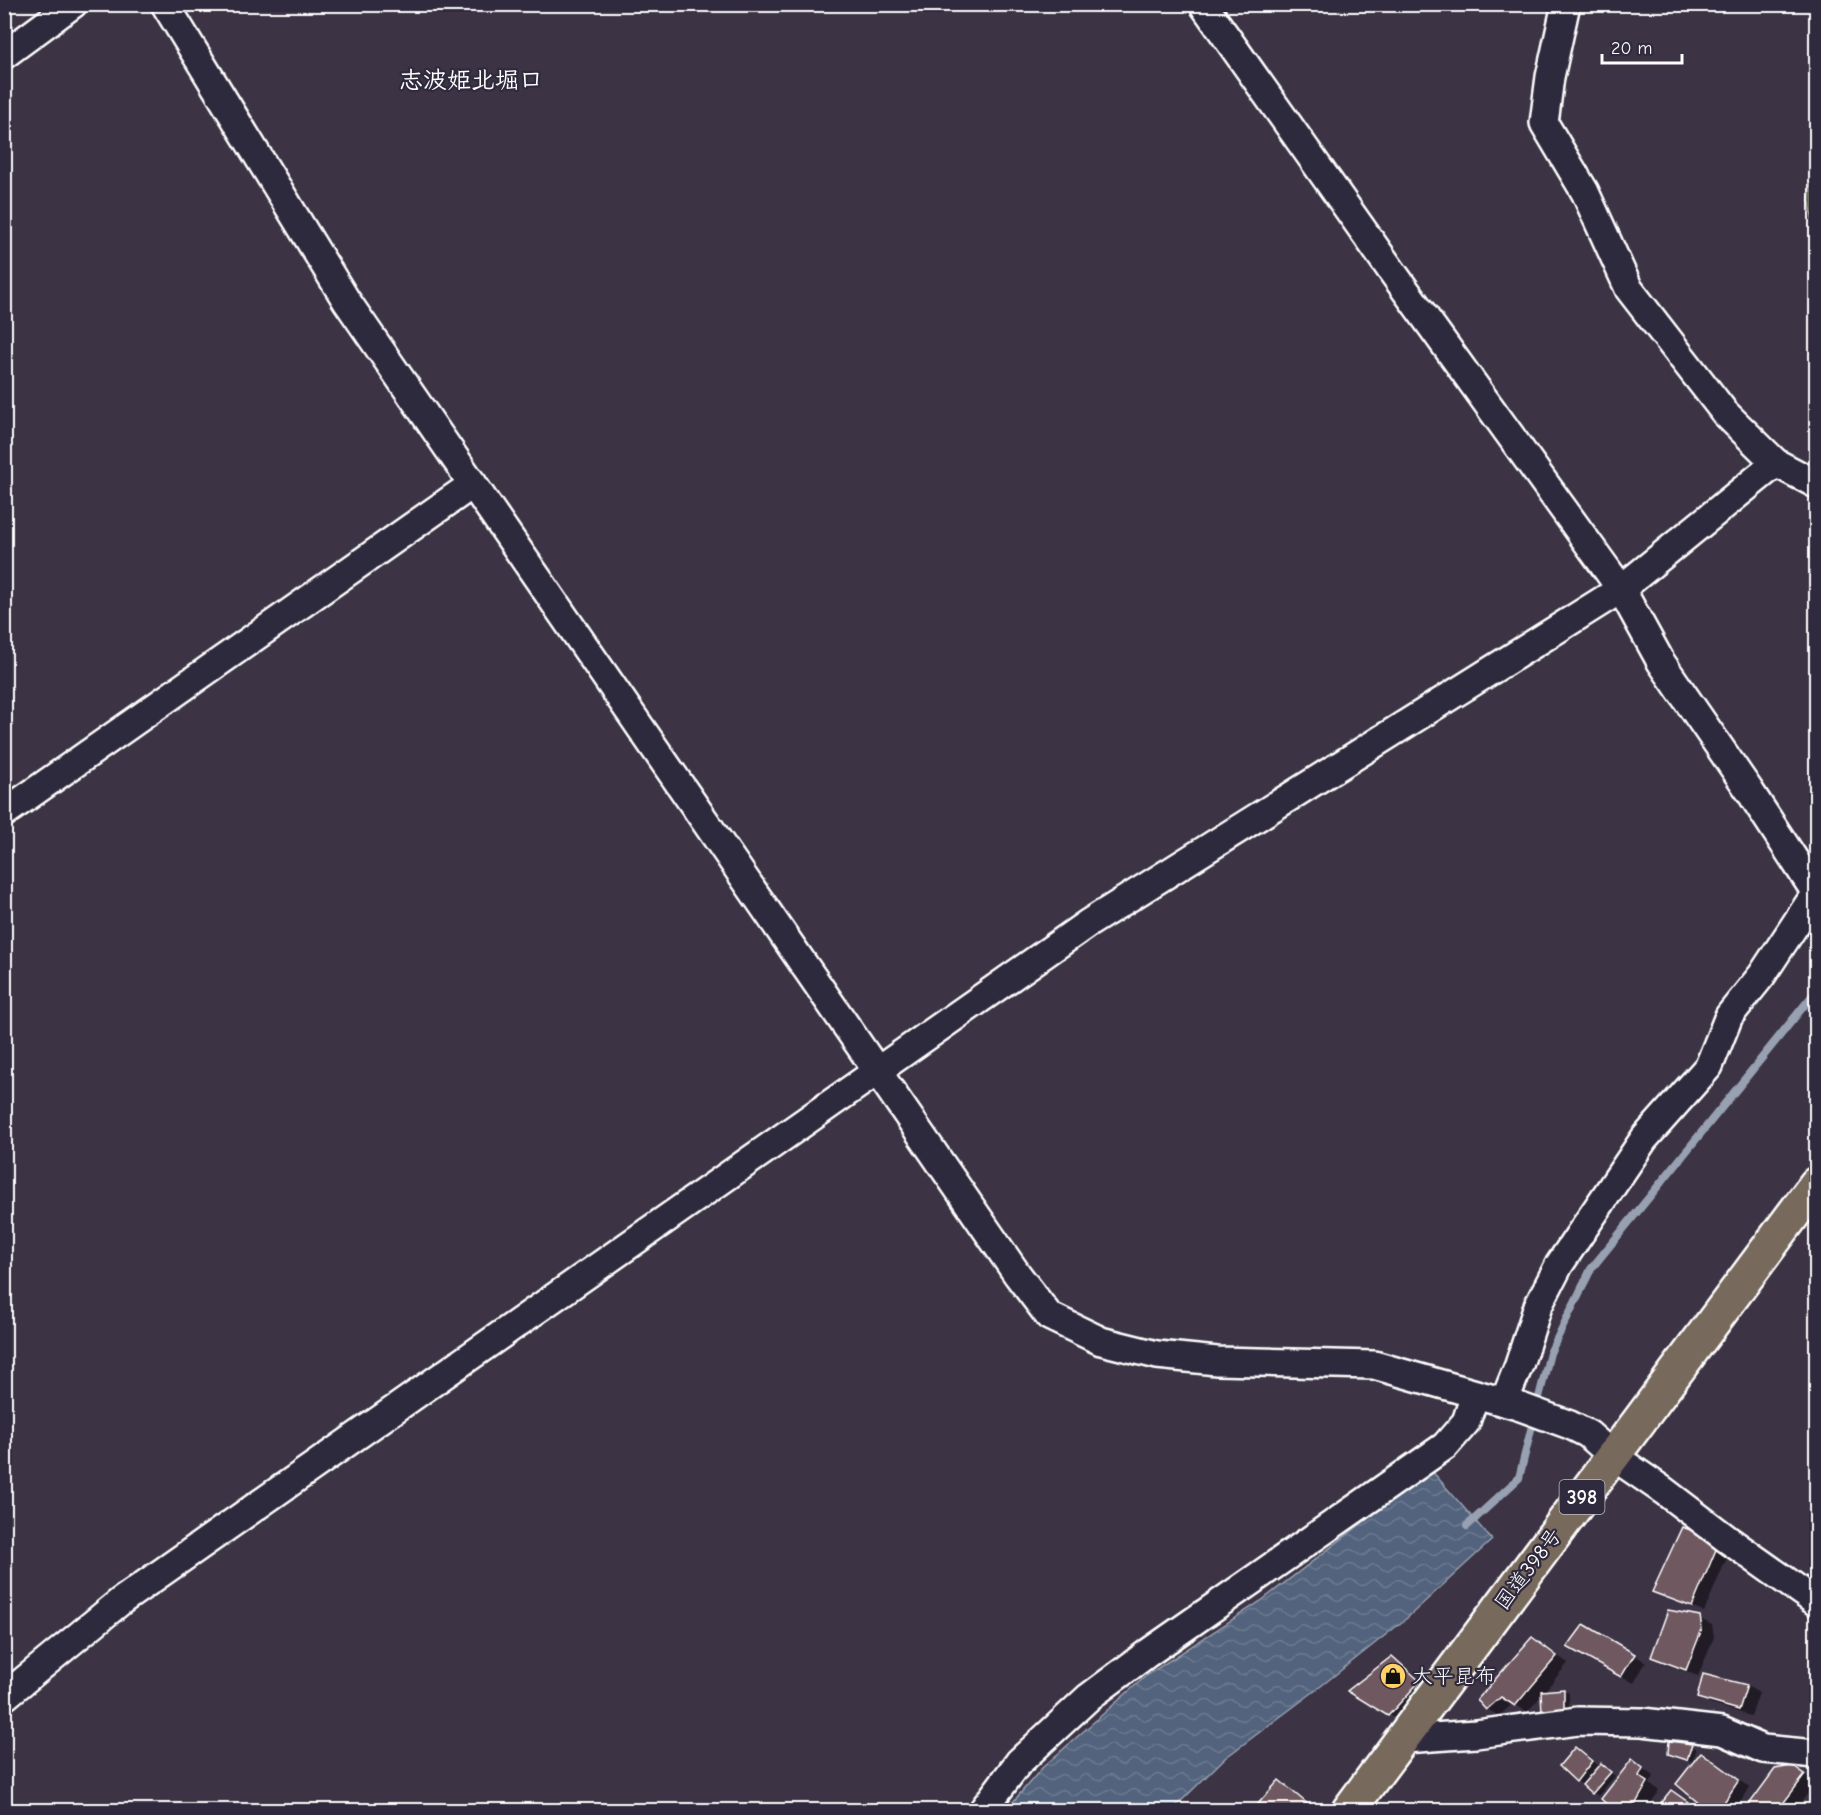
<svg xmlns="http://www.w3.org/2000/svg" width="1821" height="1815" font-family="'Comic Neue','Klee One',sans-serif">
  <style>
    .forest { fill: url(#forest-firs); stroke: #b2b4ad; stroke-width: 1.5 }
    .water { fill: url(#water-waves); stroke: #97a1b1; stroke-width: 1.5 }
    .shadow { fill: #0007 }
    .lines { fill: none; stroke-linecap: round; stroke-linejoin: round }
    .stream { stroke: #97a1b1; stroke-width: 8 }
    .building { fill: #6f5861; stroke: #fff; stroke-width: 1.5 }
    .minor-casing { stroke: #fff; stroke-width: 32 }
    .highway-casing { stroke: #fff; stroke-width: 38 }
    .minor { stroke: #2f2a3d; stroke-width: 27 }
    .highway { stroke: #77695c; stroke-width: 33 }
    .labels { text-anchor: middle; stroke-width: 4.5; stroke-linejoin: round; paint-order: stroke }
    .shield { fill: #2f2a3d; stroke: #c1bfc5; stroke-width: 1.5 }
    .shield-label { font-size: 20px; font-weight: bold; fill: #fff }
    .street-label { font-size: 21px; fill: #fff; stroke: #2f2a3d }
    .poi-label { font-size: 21px; fill: #fff; stroke: #2f2a3d; text-anchor: start }
    .quarter-label { font-size: 24px; font-weight: bold; fill: #fff; stroke: #2f2a3d }
  </style>
  <defs>
    <pattern id="forest-firs" width="22" height="20" patternUnits="userSpaceOnUse" patternTransform="scale(1.5)"><rect width="22" height="20" fill="#66695b"/><path d="M5 1l3.5 6h-7zM16 11l3.5 6h-7z" fill="#7d8074"/></pattern>
    <pattern id="water-waves" width="16" height="10" patternUnits="userSpaceOnUse" patternTransform="scale(1.5)"><rect width="16" height="10" fill="#52637d"/><path d="M0 5q4-4 8 0t8 0" fill="none" stroke="#6c7a90"/></pattern>
  </defs>
  <rect width="100%" height="100%" fill="#3c3344"/>
  <filter id="ink" filterUnits="userSpaceOnUse"><feTurbulence type="fractalNoise" baseFrequency=".0167" numOctaves="2"/><feDisplacementMap in="SourceGraphic" scale="12" xChannelSelector="R" yChannelSelector="G"/><feConvolveMatrix kernelMatrix="1 2 1 2 8 2 1 2 1" color-interpolation-filters="sRGB"/></filter>
  <g filter="url(#ink)">
    <!-- forest -->
    <path class="forest" d="M 1816,142 L 1816,237 L 1809,200 Z"/>
    <!-- water -->
    <path class="water" d="M 1431,1470 L 1492,1540 L 1407,1618 L 1316,1690 L 1225,1758 L 1172,1810 L 1006,1810 L 1042,1768 L 1147,1675 L 1261,1601 Z"/>
    <!-- shadow -->
    <g class="shadow">
      <path d="M 1683,1529 L 1731,1548 L 1704,1612 L 1665,1598 L 1654,1591 Z"/>
      <path d="M 1699,1618 L 1712,1625 L 1714,1637 L 1698,1676 L 1665,1664 L 1653,1657 Z"/>
      <path d="M 1585,1626 L 1646,1662 L 1634,1683 L 1569,1647 Z"/>
      <path d="M 1532,1639 L 1568,1663 L 1544,1692 L 1564,1690 L 1569,1693 L 1569,1717 L 1543,1694 L 1527,1712 L 1513,1703 L 1499,1716 L 1487,1709 Z"/>
      <path d="M 1392,1658 L 1404,1665 L 1431,1689 L 1401,1722 L 1389,1715 Z"/>
      <path d="M 1704,1676 L 1747,1686 L 1759,1693 L 1751,1716 L 1710,1704 L 1699,1697 Z"/>
      <path d="M 1691,1746 L 1696,1749 L 1693,1762 L 1670,1753 Z"/>
      <path d="M 1580,1752 L 1597,1765 L 1587,1777 L 1589,1779 L 1601,1765 L 1615,1776 L 1598,1796 L 1577,1781 L 1561,1766 Z"/>
      <path d="M 1702,1754 L 1750,1788 L 1735,1810 L 1710,1810 L 1678,1784 Z"/>
      <path d="M 1633,1761 L 1654,1776 L 1650,1784 L 1659,1790 L 1647,1810 L 1615,1810 L 1603,1799 Z"/>
      <path d="M 1775,1770 L 1805,1775 L 1816,1783 L 1795,1810 L 1747,1810 Z"/>
      <path d="M 1279,1782 L 1291,1789 L 1317,1810 L 1268,1810 L 1261,1804 Z"/>
      <path d="M 1671,1792 L 1683,1798 L 1699,1810 L 1657,1810 Z"/>
    </g>
    <g class="lines">
      <!-- stream -->
      <path class="stream" d="M 1467,1526 L 1519,1478 L 1550,1353 L 1591,1269 L 1816,991"/>
    </g>
    <!-- building -->
    <g class="building">
      <path d="M 1682,1527 L 1720,1540 L 1692,1607 L 1652,1592 Z"/>
      <path d="M 1668,1610 L 1700,1616 L 1702,1629 L 1686,1670 L 1651,1657 Z"/>
      <path d="M 1584,1624 L 1635,1654 L 1621,1677 L 1567,1647 Z"/>
      <path d="M 1532,1637 L 1557,1656 L 1515,1706 L 1501,1697 L 1486,1710 L 1477,1700 Z"/>
      <path d="M 1392,1656 L 1420,1681 L 1388,1716 L 1347,1691 Z"/>
      <path d="M 1703,1674 L 1747,1685 L 1739,1710 L 1697,1698 Z"/>
      <path d="M 1564,1689 L 1564,1714 L 1542,1715 L 1541,1691 Z"/>
      <path d="M 1669,1741 L 1692,1744 L 1687,1760 L 1668,1754 Z"/>
      <path d="M 1575,1747 L 1592,1761 L 1576,1782 L 1559,1766 Z"/>
      <path d="M 1701,1752 L 1739,1780 L 1719,1810 L 1707,1810 L 1676,1784 Z"/>
      <path d="M 1632,1759 L 1643,1768 L 1639,1776 L 1648,1782 L 1632,1810 L 1613,1810 L 1601,1799 Z"/>
      <path d="M 1601,1763 L 1611,1772 L 1592,1794 L 1582,1785 Z"/>
      <path d="M 1792,1766 L 1805,1775 L 1778,1810 L 1745,1810 L 1775,1769 Z"/>
      <path d="M 1279,1780 L 1315,1810 L 1266,1810 L 1258,1804 Z"/>
      <path d="M 1671,1790 L 1688,1802 L 1683,1810 L 1655,1810 Z"/>
    </g>
    <g class="lines">
      <!-- minor casing -->
      <g class="minor-casing">
        <g id="minor">
          <path d="M 165,4 L 346,300 L 1017,1274 L 1049,1316 L 1101,1341 L 1157,1355 L 1217,1361 L 1374,1365 L 1518,1406 L 1570,1425 L 1588,1434 L 1613,1456 L 1664,1491 L 1727,1539 L 1816,1602"/>
          <path d="M 1203,4 L 1391,270 L 1621,589 L 1661,662 L 1749,790 L 1816,893"/>
          <path d="M 1566,4 L 1550,77 L 1544,123 L 1585,192 L 1629,289 L 1725,413 L 1776,463 L 1816,484"/>
          <path d="M 4,55 L 73,4"/>
          <path d="M 4,813 L 473,484"/>
          <path d="M 1504,1402 L 1519,1365 L 1538,1306 L 1559,1265 L 1644,1139 L 1709,1066 L 1729,1016 L 1762,975 L 1816,893"/>
          <path d="M 4,1697 L 121,1601 L 1087,924 L 1621,589 L 1776,463"/>
          <path d="M 1404,1739 L 1476,1734 L 1578,1721 L 1642,1722 L 1722,1731 L 1763,1749 L 1816,1754"/>
          <path d="M 983,1810 L 1019,1762 L 1089,1697 L 1148,1653 L 1445,1446 L 1466,1422 L 1475,1395"/>
        </g>
      </g>
      <!-- highway casing -->
      <g class="highway-casing">
        <path id="highway" d="M 1349,1810 L 1816,1184"/>
      </g>
      <!-- minor -->
      <use href="#minor" class="minor"/>
      <!-- highway -->
      <use href="#highway" class="highway"/>
    </g>
  </g>
  <!-- icons -->
  <defs>
    <g id="shop-disc" transform="scale(1.35)"><circle r="9.5" fill="#ffd166" stroke="#2f2a3d"/><path d="M-5-2.5h2.3a2.7 3.5 0 0 1 5.4 0H5L5.5 6h-11ZM-1.5-2.5h3a1.5 2.3 0 0 0-3 0Z" fill="#111"/></g>
  </defs>
  <g fill-rule="evenodd">
    <use href="#shop-disc" x="1393" y="1676"/>
  </g>
  <g class="labels">
    <!-- shield labels -->
    <rect class="shield" x="1559.5" y="1480" width="45" height="34" rx="4.5"/>
    <g class="shield-label">
      <text x="1582" y="1504">398</text>
    </g>
    <!-- street labels -->
    <g class="street-label">
      <text transform="translate(1528 1569) rotate(-53)" y="7">国道398号</text>
    </g>
    <!-- poi labels -->
    <g class="poi-label">
      <text x="1412" y="1683">大平昆布</text>
    </g>
    <!-- quarter labels -->
    <g class="quarter-label">
      <text x="471" y="88">志波姫北堀口</text>
    </g>
  </g>
  <!-- margin -->
  <rect width="1821" height="1815" fill="none" stroke="#2f2a3d" stroke-width="24"/>
  <rect x="12" y="12" width="1797" height="1791" fill="none" stroke="#fff" stroke-width="2" filter="url(#ink)"/>
  <!-- scale -->
  <path d="M1602 54v9h80v-9" fill="none" stroke="#ffffff" stroke-width="3"/>
  <text x="1611" y="54" font-size="18" fill="#ffffff" stroke="#2f2a3d" stroke-width="4.5" paint-order="stroke">20 m</text>
</svg>
